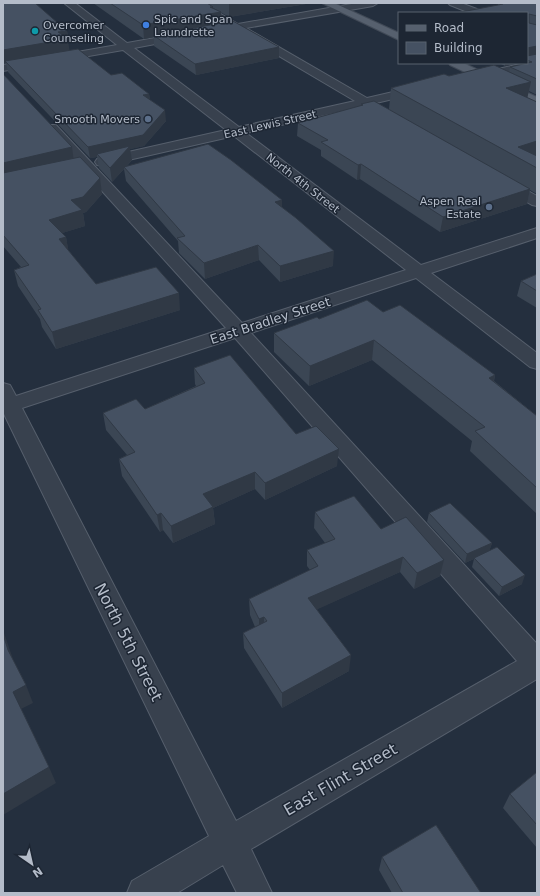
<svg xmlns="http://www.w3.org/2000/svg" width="540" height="896" font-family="'DejaVu Sans',sans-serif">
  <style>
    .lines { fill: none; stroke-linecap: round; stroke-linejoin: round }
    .minor-casing { stroke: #565f6c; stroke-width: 2 }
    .major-casing { stroke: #414a57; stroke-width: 2 }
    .minor { fill: #38414e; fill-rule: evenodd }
    .major { fill: #56606e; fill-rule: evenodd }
    .wall { fill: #3b4654 }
    .shaded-wall { fill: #303945 }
    .building { fill: #455162; stroke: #303945 }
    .shop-dot { fill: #3f7fe0; stroke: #1d2633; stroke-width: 1.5 }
    .culture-dot { fill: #0f9aa8; stroke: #1d2633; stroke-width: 1.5 }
    .service-dot { fill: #5c6f8a; stroke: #1d2633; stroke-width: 1.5 }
    .labels { text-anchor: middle; stroke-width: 3; stroke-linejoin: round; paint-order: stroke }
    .far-poi-label { font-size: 11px; fill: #b4bcc9; stroke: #1d2633; text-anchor: start }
    .far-street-label { font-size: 11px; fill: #b4bcc9; stroke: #1d2633 }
    .street-label { font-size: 13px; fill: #b4bcc9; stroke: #1d2633 }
    .near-street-label { font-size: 16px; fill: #b4bcc9; stroke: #1d2633 }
  </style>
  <rect width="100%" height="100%" fill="#242f3e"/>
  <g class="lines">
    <!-- minor casing -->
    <g class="minor-casing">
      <g id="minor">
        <path d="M 64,3 L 75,3 L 127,43 L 183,33 L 187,34 L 188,36 L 187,38 L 134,48 L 239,127 L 355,101 L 235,30 L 226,30 L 225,28 L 227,26 L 190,3 L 202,3 L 238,24 L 357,3 L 378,3 L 373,6 L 246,28 L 367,98 L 419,86 L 423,88 L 425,90 L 423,92 L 376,103 L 378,106 L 376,109 L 372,110 L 364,106 L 246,133 L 421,265 L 537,228 L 537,238 L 431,273 L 537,353 L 537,369 L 530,367 L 416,278 L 251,333 L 537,644 L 537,679 L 251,849 L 272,893 L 237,893 L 223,865 L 177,893 L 127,893 L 132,881 L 209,836 L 4,414 L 3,414 L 3,383 L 10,385 L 16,396 L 226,328 L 45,128 L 46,125 L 56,125 L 242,323 L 406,270 L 234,136 L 102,166 L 97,165 L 95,162 L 97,159 L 226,130 L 123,50 L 3,71 L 3,65 L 117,45 ZM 235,338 L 517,661 L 236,821 L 22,408 Z"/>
        <path d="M 448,3 L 461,3 L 482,11 L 484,13 L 470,13 L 450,5 Z"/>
        <path d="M 537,60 L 537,66 L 476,80 L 472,79 L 470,77 L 472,75 Z"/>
        <path d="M 502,178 L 507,179 L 537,196 L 537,206 L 532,205 L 497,185 L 495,182 L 497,179 Z"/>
      </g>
    </g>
    <!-- major casing -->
    <g class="major-casing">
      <g id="major">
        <path d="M 322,3 L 334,3 L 399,33 L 399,40 Z"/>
        <path d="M 449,63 L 463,63 L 537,97 L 537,106 L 450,65 Z"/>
      </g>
    </g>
    <!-- minor -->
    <use href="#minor" class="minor"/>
    <!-- major -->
    <use href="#major" class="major"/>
  </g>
  <!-- wall -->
  <g class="wall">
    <path d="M 3,3 L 67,31 L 69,43 L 68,43 L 69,51 L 111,75 L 149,94 L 150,100 L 166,121 L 144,146 L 130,149 L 132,160 L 127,166 L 282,207 L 333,266 L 280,282 L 259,260 L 205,279 L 179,253 L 178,241 L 126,181 L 124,169 L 112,182 L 99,168 L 97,157 L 90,158 L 8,72 L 6,63 L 3,63 Z"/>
    <path d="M 93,3 L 312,3 L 229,17 L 213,8 L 221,24 L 279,58 L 196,75 L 154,46 L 154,37 L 144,39 Z"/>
    <path d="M 498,3 L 537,3 L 537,95 L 529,91 L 527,98 L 537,102 L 537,194 L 530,190 L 527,204 L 440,232 L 360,179 L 357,180 L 321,156 L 321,150 L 297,136 L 298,123 L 360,106 L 361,104 L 389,109 L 391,88 L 449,76 L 509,72 L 510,67 L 520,65 L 521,63 L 527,63 L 527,13 L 498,5 Z"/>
    <path d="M 499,63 L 518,63 L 505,66 Z"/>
    <path d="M 3,74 L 102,194 L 86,212 L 83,213 L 85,226 L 62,233 L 66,237 L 68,250 L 96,284 L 180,310 L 56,349 L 42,327 L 40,319 L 18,286 L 14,270 L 21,267 L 3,246 Z"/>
    <path d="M 537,274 L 537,308 L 517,296 L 521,281 Z"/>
    <path d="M 383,312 L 495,375 L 494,381 L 537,416 L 537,514 L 470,451 L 472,441 L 372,360 L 309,386 L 274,352 L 274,333 L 319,319 Z"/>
    <path d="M 194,368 L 296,434 L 337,466 L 265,500 L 255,489 L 213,508 L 215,524 L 173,543 L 163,530 L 160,532 L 122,476 L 119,459 L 127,455 L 106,430 L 103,413 L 145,409 L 196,386 L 195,384 Z"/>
    <path d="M 315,512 L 381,529 L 444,560 L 440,576 L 414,589 L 400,572 L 317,609 L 349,671 L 282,708 L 244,648 L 243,633 L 255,627 L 250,615 L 249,599 L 310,570 L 307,566 L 307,550 L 325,543 L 314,528 Z"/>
    <path d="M 429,513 L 492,543 L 489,551 L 522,584 L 499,596 L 472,567 L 474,559 L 465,563 L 427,522 Z"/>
    <path d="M 537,772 L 537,848 L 503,808 L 510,794 Z"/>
    <path d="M 382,857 L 481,893 L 392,893 L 379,870 Z"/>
  </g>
  <!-- shaded-wall -->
  <g class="shaded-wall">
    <path d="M 235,3 L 312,3 L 229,17 L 229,4 Z"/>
    <path d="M 210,7 L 213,7 L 214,13 L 221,12 L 221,26 L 153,35 L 154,37 L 144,39 L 143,25 Z"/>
    <path d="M 67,31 L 69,43 L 68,43 L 70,52 L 5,61 L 6,63 L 3,63 L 3,50 L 58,32 Z"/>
    <path d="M 537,46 L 537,59 L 527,60 L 527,48 Z"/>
    <path d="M 279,47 L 279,58 L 196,75 L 195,64 Z"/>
    <path d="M 505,63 L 518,63 L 505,66 Z"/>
    <path d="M 531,82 L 526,103 L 506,88 Z"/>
    <path d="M 149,94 L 151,105 L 143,95 Z"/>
    <path d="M 165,110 L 166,121 L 144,146 L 130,149 L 132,160 L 125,168 L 124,167 L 124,169 L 112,182 L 110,168 L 97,154 L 97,157 L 90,158 L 88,147 Z"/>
    <path d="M 537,141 L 537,162 L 518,147 Z"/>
    <path d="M 72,147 L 74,162 L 3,178 L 3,163 Z"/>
    <path d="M 361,164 L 360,179 L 357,180 L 358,165 Z"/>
    <path d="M 100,178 L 102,194 L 86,212 L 83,213 L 85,226 L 53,236 L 49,220 L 71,200 Z"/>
    <path d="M 530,189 L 527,204 L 440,232 L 443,217 Z"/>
    <path d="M 282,200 L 282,215 L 275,202 Z"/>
    <path d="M 66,237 L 69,253 L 59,239 Z"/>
    <path d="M 258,245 L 259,260 L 205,279 L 204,263 Z"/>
    <path d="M 334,251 L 333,266 L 280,282 L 280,266 Z"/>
    <path d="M 179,293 L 180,310 L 56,349 L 52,332 Z"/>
    <path d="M 374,340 L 372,360 L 309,386 L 310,366 Z"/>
    <path d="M 495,375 L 490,395 L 489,378 Z"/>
    <path d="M 339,449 L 337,466 L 265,500 L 265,483 Z"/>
    <path d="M 255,472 L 255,489 L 213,508 L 215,524 L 173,543 L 171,526 L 203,494 Z"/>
    <path d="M 161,513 L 163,530 L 160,532 L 157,515 Z"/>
    <path d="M 492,543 L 489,552 L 465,563 L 467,554 Z"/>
    <path d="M 403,557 L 400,572 L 307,614 L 308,598 Z"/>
    <path d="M 444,560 L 440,576 L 414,589 L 417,573 Z"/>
    <path d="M 525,575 L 522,584 L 499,596 L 502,587 Z"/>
    <path d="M 264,617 L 264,633 L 259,635 L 259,619 Z"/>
    <path d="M 3,630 L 16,668 L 8,650 L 3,634 Z"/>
    <path d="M 351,655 L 349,671 L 282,708 L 282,693 Z"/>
    <path d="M 26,685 L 33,703 L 21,709 L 13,692 Z"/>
    <path d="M 49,767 L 56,783 L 3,815 L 3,794 Z"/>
  </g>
  <!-- building -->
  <g class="building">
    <path d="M 3,3 L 35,3 L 67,31 L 58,32 L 68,39 L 3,50 Z"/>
    <path d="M 110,3 L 207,3 L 213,7 L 210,7 L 221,12 L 143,25 Z"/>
    <path d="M 502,3 L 537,3 L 537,16 L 529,14 L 529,23 L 537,25 L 537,46 L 527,48 L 527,13 L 456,13 L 503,4 Z"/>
    <path d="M 233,21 L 279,47 L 195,64 L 153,35 Z"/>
    <path d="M 78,49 L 111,75 L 122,73 L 149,94 L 143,95 L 165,110 L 143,135 L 88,147 L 5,61 Z"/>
    <path d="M 537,54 L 537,79 L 510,67 L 532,62 L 527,60 L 527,56 Z"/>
    <path d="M 494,65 L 531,82 L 506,88 L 537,102 L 537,141 L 518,147 L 537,156 L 537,168 L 391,88 L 444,74 L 449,76 Z"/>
    <path d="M 3,74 L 72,147 L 3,163 Z"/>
    <path d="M 374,101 L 530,189 L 443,217 L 361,164 L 358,165 L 321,142 L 328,140 L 298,123 L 363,105 L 361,104 Z"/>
    <path d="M 208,144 L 231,160 L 282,200 L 275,202 L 296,218 L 334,251 L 280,266 L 258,245 L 204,263 L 177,238 L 185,236 L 124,167 Z"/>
    <path d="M 130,146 L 110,168 L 97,154 Z"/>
    <path d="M 80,157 L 100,178 L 83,197 L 71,200 L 82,210 L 49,220 L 66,237 L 59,239 L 96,284 L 156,267 L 179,293 L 52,332 L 38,310 L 41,309 L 14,270 L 29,265 L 3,235 L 3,173 Z"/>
    <path d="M 537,274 L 537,291 L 521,281 Z"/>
    <path d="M 367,300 L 383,312 L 400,305 L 495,375 L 489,378 L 537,416 L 537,488 L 475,431 L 485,427 L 374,340 L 310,366 L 274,333 L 317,317 L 319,319 Z"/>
    <path d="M 230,355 L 296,434 L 316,426 L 339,449 L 265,483 L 255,472 L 203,494 L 213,507 L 171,526 L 161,513 L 157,515 L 119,459 L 135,452 L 103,413 L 136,399 L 145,409 L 205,383 L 194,368 Z"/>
    <path d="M 354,496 L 381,529 L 406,517 L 444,560 L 417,573 L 403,557 L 308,598 L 351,655 L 282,693 L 243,633 L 267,621 L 264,617 L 259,619 L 249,599 L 318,566 L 307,550 L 335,539 L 315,512 Z"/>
    <path d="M 450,503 L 492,543 L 467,554 L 429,513 Z"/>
    <path d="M 497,547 L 525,575 L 502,587 L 474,558 Z"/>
    <path d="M 3,634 L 8,650 L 26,685 L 13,692 L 49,767 L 3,794 Z"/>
    <path d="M 537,772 L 537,825 L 510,794 Z"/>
    <path d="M 436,825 L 481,893 L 403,893 L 382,857 Z"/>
  </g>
  <!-- markers -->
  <circle class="shop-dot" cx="146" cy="25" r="4"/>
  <circle class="culture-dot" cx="35" cy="31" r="4"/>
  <g class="service-dot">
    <circle cx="148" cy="119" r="4"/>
    <circle cx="489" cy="207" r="4"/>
  </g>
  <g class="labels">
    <!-- far-poi labels -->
    <g class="far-poi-label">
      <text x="154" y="23">Spic and Span<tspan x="154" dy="13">Laundrette</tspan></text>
      <text x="43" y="29">Overcomer<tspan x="43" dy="13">Counseling</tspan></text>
      <text x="140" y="123" text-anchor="end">Smooth Movers</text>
      <text x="481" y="205" text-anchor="end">Aspen Real<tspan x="481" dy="13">Estate</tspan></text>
    </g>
    <!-- far-street labels -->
    <g class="far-street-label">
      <text transform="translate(270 124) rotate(-13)" y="4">East Lewis Street</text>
      <text transform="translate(303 183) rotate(38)" y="4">North 4th Street</text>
    </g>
    <!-- street labels -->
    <g class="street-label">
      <text transform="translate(270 320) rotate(-18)" y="5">East Bradley Street</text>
    </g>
    <!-- near-street labels -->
    <g class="near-street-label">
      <text transform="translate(129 642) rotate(63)" y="6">North 5th Street</text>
      <text transform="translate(340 779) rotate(-30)" y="6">East Flint Street</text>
    </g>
  </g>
  <!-- border -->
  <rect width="540" height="896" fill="none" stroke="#b4bcc9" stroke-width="8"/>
  <!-- legend -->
  <rect x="398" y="12" width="130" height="52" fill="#1d2633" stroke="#59626f"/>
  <rect x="406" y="25" width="20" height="6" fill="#56606e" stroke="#59626f"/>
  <text x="434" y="32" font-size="12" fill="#b4bcc9">Road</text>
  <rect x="406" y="42" width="20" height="12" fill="#455162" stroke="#59626f"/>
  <text x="434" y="52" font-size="12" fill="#b4bcc9">Building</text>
  <!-- north arrow -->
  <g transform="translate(32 864) rotate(146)" stroke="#1d2633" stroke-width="3" paint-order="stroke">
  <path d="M0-3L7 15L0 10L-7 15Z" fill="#b4bcc9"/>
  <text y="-6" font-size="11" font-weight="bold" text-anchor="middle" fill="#b4bcc9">N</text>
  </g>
</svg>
